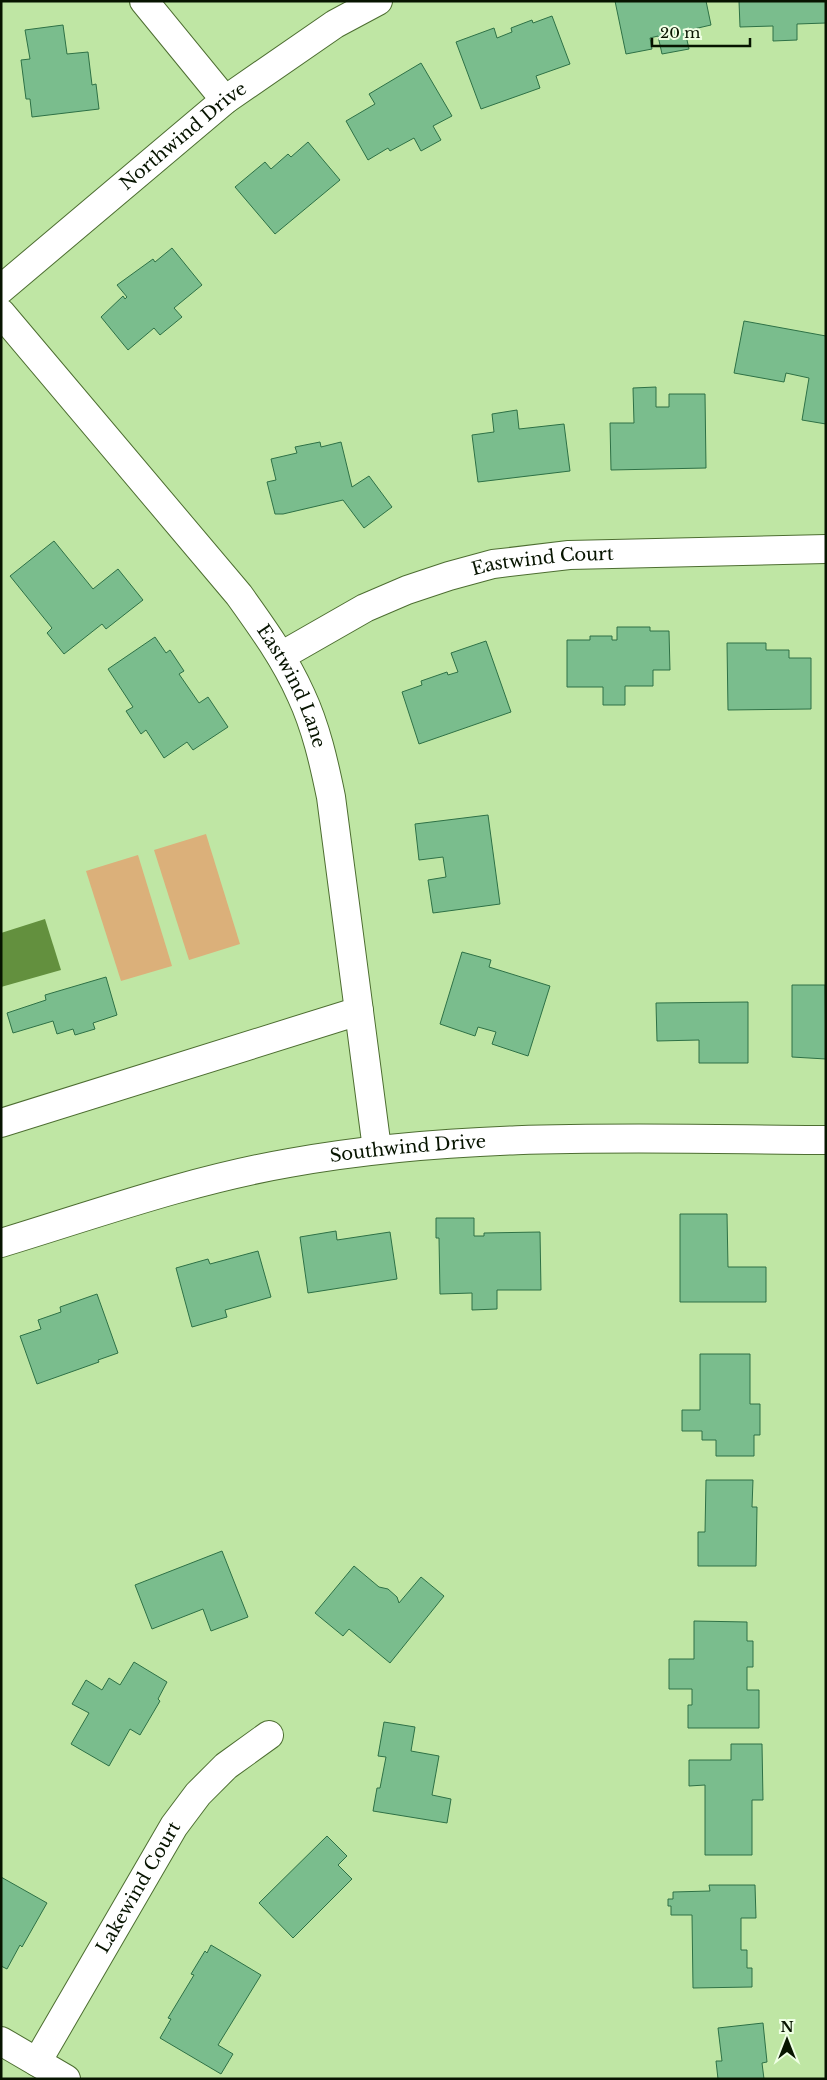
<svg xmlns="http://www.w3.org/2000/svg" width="827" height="2080" font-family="'Libre Baskerville',serif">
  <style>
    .green { fill: #dbb07a }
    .water { fill: #63903e }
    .building { fill: #7abd8d; stroke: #2e7146 }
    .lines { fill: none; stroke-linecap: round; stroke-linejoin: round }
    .minor-casing { stroke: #4d6e31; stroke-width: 30 }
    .minor { stroke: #fff; stroke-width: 28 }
    .labels { text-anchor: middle; stroke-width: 4; stroke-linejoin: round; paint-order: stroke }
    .street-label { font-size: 18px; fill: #071400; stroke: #efffe4 }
  </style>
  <rect width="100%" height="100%" fill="#bfe6a4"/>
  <!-- green -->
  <g class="green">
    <path d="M 206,834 L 240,944 L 189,960 L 154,850 Z"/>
    <path d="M 138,855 L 172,966 L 121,981 L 86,871 Z"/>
  </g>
  <!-- water -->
  <path class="water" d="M 45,919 L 61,970 L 1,987 L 1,933 Z"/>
  <!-- building -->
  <g class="building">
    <path d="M 615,1 L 706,1 L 711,25 L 685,31 L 689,49 L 662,54 L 658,36 L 650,38 L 652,49 L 626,54 Z"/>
    <path d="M 739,1 L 826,1 L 826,23 L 797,24 L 797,40 L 773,41 L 773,26 L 740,27 Z"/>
    <path d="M 552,16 L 570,64 L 536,76 L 540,88 L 481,109 L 456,42 L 494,28 L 497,38 L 512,32 L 511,28 L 532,20 L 533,23 Z"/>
    <path d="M 63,25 L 67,54 L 88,52 L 92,85 L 96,84 L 99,109 L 32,117 L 30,99 L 26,99 L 21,60 L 30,59 L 25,30 Z"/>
    <path d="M 421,63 L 452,116 L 433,126 L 441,140 L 421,151 L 414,138 L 390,151 L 388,148 L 368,160 L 346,121 L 375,104 L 369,94 Z"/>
    <path d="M 308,142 L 340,180 L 275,234 L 235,187 L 265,162 L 271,169 L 288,154 L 291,157 Z"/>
    <path d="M 172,248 L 202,285 L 174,308 L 182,317 L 160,335 L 154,328 L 128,350 L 101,317 L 123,296 L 125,299 L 127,297 L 117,285 L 153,259 L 155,262 Z"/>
    <path d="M 744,321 L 826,336 L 826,424 L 802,420 L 809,378 L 786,373 L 784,382 L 734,373 Z"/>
    <path d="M 656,387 L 656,407 L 669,407 L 669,394 L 705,394 L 706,468 L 611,470 L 610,423 L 634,423 L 633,388 Z"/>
    <path d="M 517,410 L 519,429 L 564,424 L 570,471 L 478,482 L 472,435 L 494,432 L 492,414 Z"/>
    <path d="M 320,442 L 321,447 L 341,442 L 352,487 L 369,476 L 392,507 L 364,528 L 343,500 L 283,514 L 275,514 L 267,482 L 276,480 L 271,459 L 297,453 L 295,447 Z"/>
    <path d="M 54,541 L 93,589 L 118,569 L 143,600 L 106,629 L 102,624 L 64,654 L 47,633 L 52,628 L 10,576 Z"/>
    <path d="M 617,627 L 650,627 L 650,631 L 669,631 L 670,670 L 653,670 L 653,686 L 625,686 L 625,705 L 603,705 L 603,687 L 567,687 L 567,640 L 590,640 L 590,636 L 612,636 L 612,640 L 617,640 Z"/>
    <path d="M 155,637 L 166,653 L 170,650 L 184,671 L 179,674 L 199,703 L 208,697 L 228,727 L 193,750 L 187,742 L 164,758 L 146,730 L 141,734 L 126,711 L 133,707 L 108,669 Z"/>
    <path d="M 486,641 L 511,712 L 419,744 L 402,692 L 422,685 L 421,681 L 447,672 L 448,675 L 458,672 L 451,653 Z"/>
    <path d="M 727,643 L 766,643 L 766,650 L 789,650 L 789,658 L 811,658 L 811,709 L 728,710 Z"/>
    <path d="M 488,815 L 500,904 L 433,913 L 428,880 L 446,877 L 443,857 L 419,860 L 415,824 Z"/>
    <path d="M 462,952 L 491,960 L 489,967 L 550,986 L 528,1056 L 492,1044 L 496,1032 L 478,1027 L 475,1036 L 440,1024 Z"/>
    <path d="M 106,977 L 117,1015 L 93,1023 L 95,1029 L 75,1035 L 73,1029 L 57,1034 L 53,1021 L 13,1033 L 7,1013 L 46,1000 L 45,995 Z"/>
    <path d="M 792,985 L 825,985 L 826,1059 L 792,1057 Z"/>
    <path d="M 748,1002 L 748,1063 L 699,1063 L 699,1040 L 657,1041 L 656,1003 Z"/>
    <path d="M 680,1214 L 727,1214 L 728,1267 L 766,1267 L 766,1302 L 680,1302 Z"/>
    <path d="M 436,1218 L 474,1218 L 474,1236 L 484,1236 L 484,1233 L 540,1232 L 541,1290 L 497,1290 L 497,1309 L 472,1310 L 472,1293 L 440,1294 L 439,1238 L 436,1238 Z"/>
    <path d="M 336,1231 L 337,1240 L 390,1232 L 397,1279 L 308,1293 L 300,1237 Z"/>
    <path d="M 258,1251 L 271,1297 L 225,1310 L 227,1317 L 192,1327 L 176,1268 L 208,1259 L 210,1264 Z"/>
    <path d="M 97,1294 L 118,1353 L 98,1360 L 99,1362 L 37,1384 L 20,1336 L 41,1329 L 38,1320 L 61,1312 L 60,1307 Z"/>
    <path d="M 700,1354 L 750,1354 L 750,1404 L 760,1404 L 760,1435 L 754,1435 L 754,1456 L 716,1456 L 716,1440 L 702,1440 L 702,1431 L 682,1431 L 682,1410 L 700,1410 Z"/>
    <path d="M 706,1480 L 753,1480 L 752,1507 L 757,1507 L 756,1566 L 698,1566 L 698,1532 L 705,1532 Z"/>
    <path d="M 222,1551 L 248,1617 L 211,1631 L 203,1609 L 152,1629 L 135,1585 Z"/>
    <path d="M 354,1566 L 379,1587 L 388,1589 L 397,1597 L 399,1603 L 421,1577 L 444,1596 L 390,1663 L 349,1629 L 343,1636 L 315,1613 Z"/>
    <path d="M 694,1621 L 747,1622 L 747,1641 L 753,1641 L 753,1667 L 747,1667 L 747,1690 L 759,1690 L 759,1728 L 688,1728 L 688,1705 L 692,1705 L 692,1689 L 669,1689 L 669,1659 L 694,1659 Z"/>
    <path d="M 134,1662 L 167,1682 L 158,1699 L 160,1701 L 140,1735 L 130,1729 L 109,1766 L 71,1744 L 89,1713 L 72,1704 L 86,1680 L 102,1690 L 109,1678 L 120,1685 Z"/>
    <path d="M 384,1722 L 415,1727 L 411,1751 L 439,1756 L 432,1795 L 451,1799 L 447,1823 L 373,1811 L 377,1788 L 380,1788 L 386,1757 L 378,1756 Z"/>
    <path d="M 731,1744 L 762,1744 L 763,1800 L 752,1800 L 752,1855 L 705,1855 L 705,1785 L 689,1786 L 689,1760 L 731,1760 Z"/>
    <path d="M 327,1836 L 347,1856 L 338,1865 L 352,1879 L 293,1938 L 259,1903 Z"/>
    <path d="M 1,1877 L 47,1903 L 22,1947 L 20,1945 L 7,1969 L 1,1966 Z"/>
    <path d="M 709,1885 L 755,1885 L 756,1918 L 741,1918 L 741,1950 L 747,1950 L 747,1968 L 752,1968 L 752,1987 L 693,1988 L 692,1915 L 671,1915 L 671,1906 L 668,1906 L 668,1899 L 673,1899 L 673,1892 L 710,1891 Z"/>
    <path d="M 211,1945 L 261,1975 L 218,2045 L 233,2054 L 221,2074 L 160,2038 L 171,2019 L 168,2018 L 194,1975 L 191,1974 L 205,1951 L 207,1953 Z"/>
    <path d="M 763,2023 L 767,2062 L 762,2063 L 764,2079 L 718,2079 L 716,2061 L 722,2061 L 718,2028 Z"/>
  </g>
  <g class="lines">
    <!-- minor casing -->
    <g class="minor-casing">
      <g id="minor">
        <path d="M 144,1 L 225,100"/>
        <path id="s1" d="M 1,289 L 225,100 L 335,24 L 378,1"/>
        <path id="s2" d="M 1,313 L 239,595 C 262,627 285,659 301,695 C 316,727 324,763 331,797 L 377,1149"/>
        <path id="s3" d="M 281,656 L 365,608 L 407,590 L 449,576 L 493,564 L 569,555 L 826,549"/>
        <path d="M 1,1123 L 359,1011"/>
        <path id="s4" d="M 1,1243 C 96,1214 191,1180 289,1163 C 466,1131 647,1139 826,1140"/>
        <path d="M 1,2041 L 66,2079"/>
        <path id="s5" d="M 37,2062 L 174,1826 L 198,1794 L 226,1766 L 269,1735"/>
      </g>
    </g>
    <!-- minor -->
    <use href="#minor" class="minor"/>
  </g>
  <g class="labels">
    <!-- street labels -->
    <g class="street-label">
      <text dy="6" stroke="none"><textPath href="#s1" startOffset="238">Northwind Drive</textPath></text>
      <text dy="6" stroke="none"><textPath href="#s3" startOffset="282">Eastwind Court</textPath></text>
      <text dy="6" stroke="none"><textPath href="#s2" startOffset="475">Eastwind Lane</textPath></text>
      <text dy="6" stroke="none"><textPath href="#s4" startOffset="419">Southwind Drive</textPath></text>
      <text dy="6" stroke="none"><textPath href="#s5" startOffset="202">Lakewind Court</textPath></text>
    </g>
  </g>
  <!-- border -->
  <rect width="827" height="2080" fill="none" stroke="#071400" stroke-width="5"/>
  <!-- north arrow -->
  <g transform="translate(787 2040)" stroke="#efffe4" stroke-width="4" paint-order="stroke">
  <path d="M0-4L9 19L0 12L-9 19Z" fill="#071400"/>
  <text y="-8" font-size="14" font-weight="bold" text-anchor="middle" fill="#071400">N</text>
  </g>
  <!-- scale -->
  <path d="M652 38v8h98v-8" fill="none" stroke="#071400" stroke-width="2.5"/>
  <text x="660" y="38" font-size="15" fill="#071400" stroke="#efffe4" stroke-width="4" paint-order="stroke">20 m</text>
</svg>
